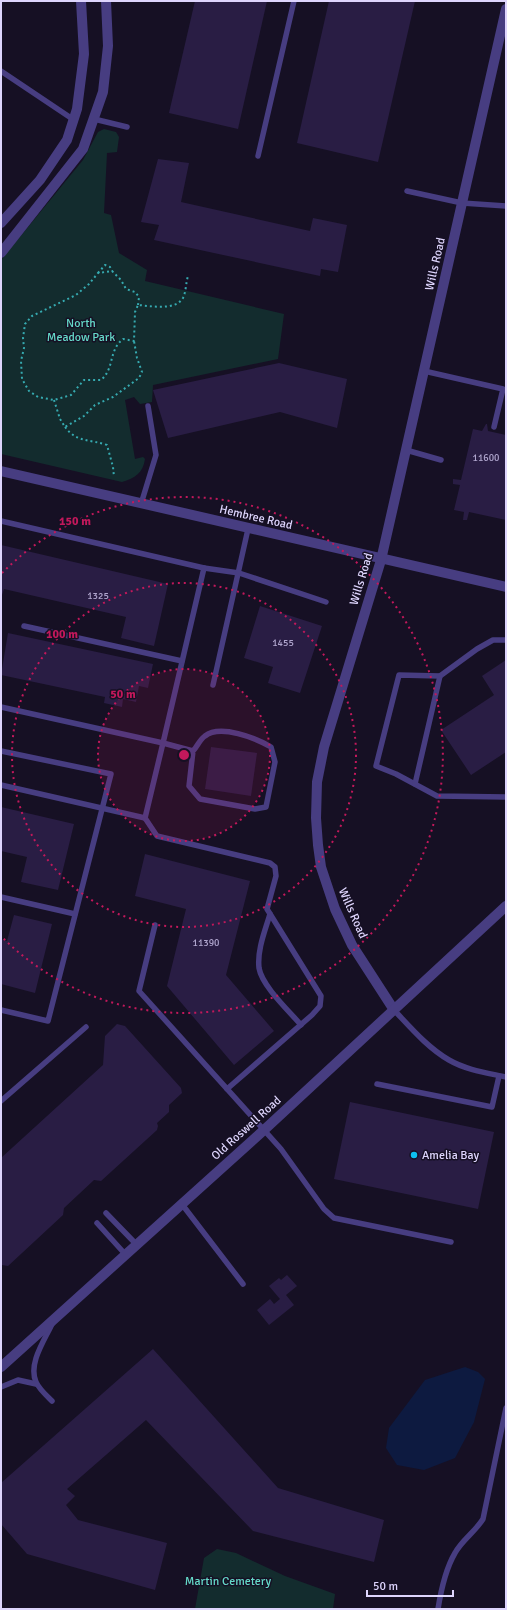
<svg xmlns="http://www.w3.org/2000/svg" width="507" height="1610" font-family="Signika,sans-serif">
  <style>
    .green { fill: #132c2e }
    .water { fill: #0d1a40 }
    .building { fill: #291d44 }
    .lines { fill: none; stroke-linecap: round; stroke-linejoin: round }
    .path { stroke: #36aab0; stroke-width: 2; stroke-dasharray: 2 3; stroke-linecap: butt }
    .service { stroke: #473d81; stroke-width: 5.5 }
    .minor { stroke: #473d81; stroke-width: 10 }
    .tertiary { stroke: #473d81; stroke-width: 10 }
    .ring { fill: none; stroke: #c2185b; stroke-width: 2; stroke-dasharray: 2 4 }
    .poi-dot { fill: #0dc1f1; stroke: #161024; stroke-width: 1.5 }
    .labels { text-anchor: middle; stroke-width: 3; stroke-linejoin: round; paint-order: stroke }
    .number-label { font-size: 10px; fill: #b1a7cf }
    .street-label { font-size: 12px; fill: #ded5fd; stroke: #161024 }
    .park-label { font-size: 12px; fill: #65d9c9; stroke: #161024 }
    .poi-label { font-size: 12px; fill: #ded5fd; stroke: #161024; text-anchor: start }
    .centre { fill: #c2185b; stroke: #161024; stroke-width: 2 }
    .ring-label { font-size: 12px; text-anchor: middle; font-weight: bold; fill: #c2185b; stroke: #161024; stroke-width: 3; stroke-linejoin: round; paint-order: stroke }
  </style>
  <rect width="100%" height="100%" fill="#161024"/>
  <!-- green -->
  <g class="green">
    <path d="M 104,129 L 116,132 L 119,137 L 117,152 L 107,153 L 104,213 L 111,215 L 119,253 L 147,270 L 145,281 L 284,314 L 278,359 L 153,385 L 152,402 L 140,404 L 134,397 L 125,400 L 135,459 L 143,457 L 145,459 C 143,473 135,478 122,482 L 1,454 L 1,260 L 83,160 L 98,132 Z"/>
    <path d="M 217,1549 L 236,1553 L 285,1576 L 335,1594 L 333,1609 L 195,1609 L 204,1558 Z"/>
  </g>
  <!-- water -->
  <path class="water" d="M 465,1367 L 478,1372 L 485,1379 L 474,1422 L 455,1458 L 424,1470 L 397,1465 L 386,1448 L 389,1428 L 425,1380 Z"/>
  <!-- building -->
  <g class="building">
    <path d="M 195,1 L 267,1 L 238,129 L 169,113 Z"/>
    <path d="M 329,1 L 415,1 L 378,162 L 297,143 Z"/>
    <path d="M 158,159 L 189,163 L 181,202 L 310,231 L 313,218 L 347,225 L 338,272 L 321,269 L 320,276 L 154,240 L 159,225 L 141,222 Z"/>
    <path d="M 279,363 L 347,379 L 337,428 L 280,412 L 168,438 L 153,390 Z"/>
    <path d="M 486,424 L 487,424 L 488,431 L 506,435 L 506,520 L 469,512 L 467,520 L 463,520 L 464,512 L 454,510 L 460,485 L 453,484 L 453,479 L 461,480 L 473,429 L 482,431 Z"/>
    <path d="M 1,545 L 168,584 L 154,646 L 121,638 L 126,617 L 4,589 L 1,598 Z"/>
    <path d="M 260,606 L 322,626 L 300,693 L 268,683 L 273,667 L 244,658 Z"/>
    <path d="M 8,633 L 153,664 L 148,688 L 139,686 L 136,702 L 123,699 L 122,707 L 104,703 L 105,697 L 1,675 Z"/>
    <path d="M 506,660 L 506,752 L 471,775 L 441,730 L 494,695 L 482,676 Z"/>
    <path d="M 211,747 L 257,753 L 251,796 L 205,789 Z"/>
    <path d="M 1,807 L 74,824 L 58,890 L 21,882 L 27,857 L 1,851 Z"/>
    <path d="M 145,854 L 250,881 L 226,975 L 274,1031 L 234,1065 L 167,986 L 186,909 L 135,896 Z"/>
    <path d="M 14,915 L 52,924 L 35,993 L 1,984 L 1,939 L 7,941 Z"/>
    <path d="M 117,1024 L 125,1026 L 181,1088 L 182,1093 L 169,1105 L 169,1112 L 157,1123 L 158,1126 L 157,1130 L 101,1181 L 94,1180 L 64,1208 L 63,1215 L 8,1266 L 2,1265 L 1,1158 L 103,1065 L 105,1036 Z"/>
    <path d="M 350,1102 L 494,1132 L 478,1209 L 334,1179 Z"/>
    <path d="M 287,1275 L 297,1286 L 286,1295 L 294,1305 L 269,1325 L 257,1310 L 270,1299 L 274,1304 L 280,1299 L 269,1286 L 279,1278 L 281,1280 Z"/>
    <path d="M 153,1349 L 278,1488 L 384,1520 L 374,1562 L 253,1531 L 146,1420 L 67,1489 L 75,1496 L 66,1505 L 78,1520 L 167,1543 L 155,1590 L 27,1554 L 1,1524 L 1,1483 Z"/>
  </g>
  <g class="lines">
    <!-- path -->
    <g class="path">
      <path d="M 98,273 L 105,265 L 110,267 L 112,271"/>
      <path d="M 138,305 L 139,297 L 135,292 L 126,289 L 121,280 L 112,271 L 98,273 L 89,284 L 76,295 L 32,316 L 25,324 L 23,338 L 24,348 L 21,361 L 22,379 L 29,391 L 38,397 L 54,400 L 71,395 L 84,380 L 101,380 C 115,368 108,351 123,339 L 134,341 L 135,312 L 138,305 C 151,306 175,311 183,298 C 186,292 186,282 188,276"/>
      <path d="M 54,400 L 60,419 L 65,427 L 84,416 L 95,405 L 113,397 L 139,378 L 142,372 L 137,358 L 134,341"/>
      <path d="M 65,427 C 77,443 90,439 107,445 L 113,467 L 114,477"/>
    </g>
    <!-- service -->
    <g class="service">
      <path d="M 1,71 L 74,120"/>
      <path d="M 94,119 L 127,127"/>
      <path d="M 258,156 L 294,1"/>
      <path d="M 407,191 L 462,203 L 506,206"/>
      <path d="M 424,371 L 503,389 L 494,427"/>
      <path d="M 406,450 L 441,460"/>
      <path d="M 141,504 L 156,455 L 148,406"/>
      <path d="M 1,521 L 204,568 L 163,743 L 1,707"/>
      <path d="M 204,568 L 239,573 L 326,602"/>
      <path d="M 24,626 L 182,661"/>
      <path d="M 506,640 L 493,640 L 477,649 L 440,676 L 399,675 L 376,766 L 396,774 L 437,796 L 506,797"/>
      <path d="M 213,685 L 248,529"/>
      <path d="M 1,751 L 111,774 L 48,1021 L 1,1010"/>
      <path d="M 193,751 C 197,747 200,739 205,736 C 220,724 256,738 271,747 L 275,762 L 266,807 L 255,809 L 200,799 L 189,786 L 193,751 L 163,743 L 145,818 L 157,836 L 270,863 L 275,867 L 276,876 L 267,909 L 321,996 L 320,1006 L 312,1015 L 227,1089"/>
      <path d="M 415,784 L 440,676"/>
      <path d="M 1,785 L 145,818"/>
      <path d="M 1,897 L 75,914"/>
      <path d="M 270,914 C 265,931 257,950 259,968 C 262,986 289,1011 301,1025"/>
      <path d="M 155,925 L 139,991 L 281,1149 L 324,1209 L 334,1218 L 451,1242"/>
      <path d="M 394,1010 C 411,1028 428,1048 449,1060 C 466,1070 488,1073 506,1077"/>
      <path d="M 377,1084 L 492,1107 L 499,1076"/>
      <path d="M 1,1101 L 86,1027"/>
      <path d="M 181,1203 L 243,1284"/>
      <path d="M 106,1213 L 136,1244"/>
      <path d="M 97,1223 L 125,1254"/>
      <path d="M 52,1324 C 44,1341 28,1364 36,1382 C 39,1389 47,1396 52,1401"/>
      <path d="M 1,1387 L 18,1380 L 36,1384"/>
      <path d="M 438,1609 C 441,1590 445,1570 455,1553 C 462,1540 475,1532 483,1519 L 506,1408"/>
    </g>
    <!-- minor -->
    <g class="minor">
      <path d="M 1,223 L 40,180 L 67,140 L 77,109 L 84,54 L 81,1"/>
      <path d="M 1,253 L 83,149 L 103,92 L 108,46 L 106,1"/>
    </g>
    <!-- tertiary -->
    <g class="tertiary">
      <path d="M 1,471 L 506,587"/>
      <path d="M 394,1010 L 352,945 L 335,909 L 321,867 L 318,845 L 316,818 L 317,782 L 324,747 L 381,560 L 506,9"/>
      <path d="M 1,1367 L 264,1130 L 506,906"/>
    </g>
  </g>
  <!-- distance rings -->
  <circle cx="184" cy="755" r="86" fill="#c2185b" fill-opacity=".12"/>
  <g class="ring">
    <circle cx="184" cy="755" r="86"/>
    <circle cx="184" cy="755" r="172"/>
    <path d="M2 573A258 258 0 1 1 2 937"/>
  </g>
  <!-- markers -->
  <circle class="poi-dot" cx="414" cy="1155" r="4"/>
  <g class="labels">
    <!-- number labels -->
    <g class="number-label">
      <text x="486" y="461">11600</text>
      <text x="98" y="599">1325</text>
      <text x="283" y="646">1455</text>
      <text x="206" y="946">11390</text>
    </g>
    <!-- street labels -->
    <g class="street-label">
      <text transform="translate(435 264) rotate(-77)" y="4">Wills Road</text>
      <text transform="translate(256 517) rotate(13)" y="4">Hembree Road</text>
      <text transform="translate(361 579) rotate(-73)" y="4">Wills Road</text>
      <text transform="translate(353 913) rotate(66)" y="4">Wills Road</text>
      <text transform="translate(246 1128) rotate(-42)" y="4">Old Roswell Road</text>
    </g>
    <!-- park labels -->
    <g class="park-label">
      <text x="81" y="327">North<tspan x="81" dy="14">Meadow Park</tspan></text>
      <text x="228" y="1585">Martin Cemetery</text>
    </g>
    <!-- poi labels -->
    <g class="poi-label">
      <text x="422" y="1159">Amelia Bay</text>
    </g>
  </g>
  <circle cx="184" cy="755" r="6" class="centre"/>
  <g class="ring-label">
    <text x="75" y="525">150 m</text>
    <text x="62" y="638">100 m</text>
    <text x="123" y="698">50 m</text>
  </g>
  <!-- border -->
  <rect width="507" height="1610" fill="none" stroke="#ded5fd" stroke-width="4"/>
  <!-- scale -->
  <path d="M367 1590v6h86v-6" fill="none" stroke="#ded5fd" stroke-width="2"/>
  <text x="373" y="1590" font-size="12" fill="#ded5fd" stroke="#161024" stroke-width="3" paint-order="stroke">50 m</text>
</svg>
